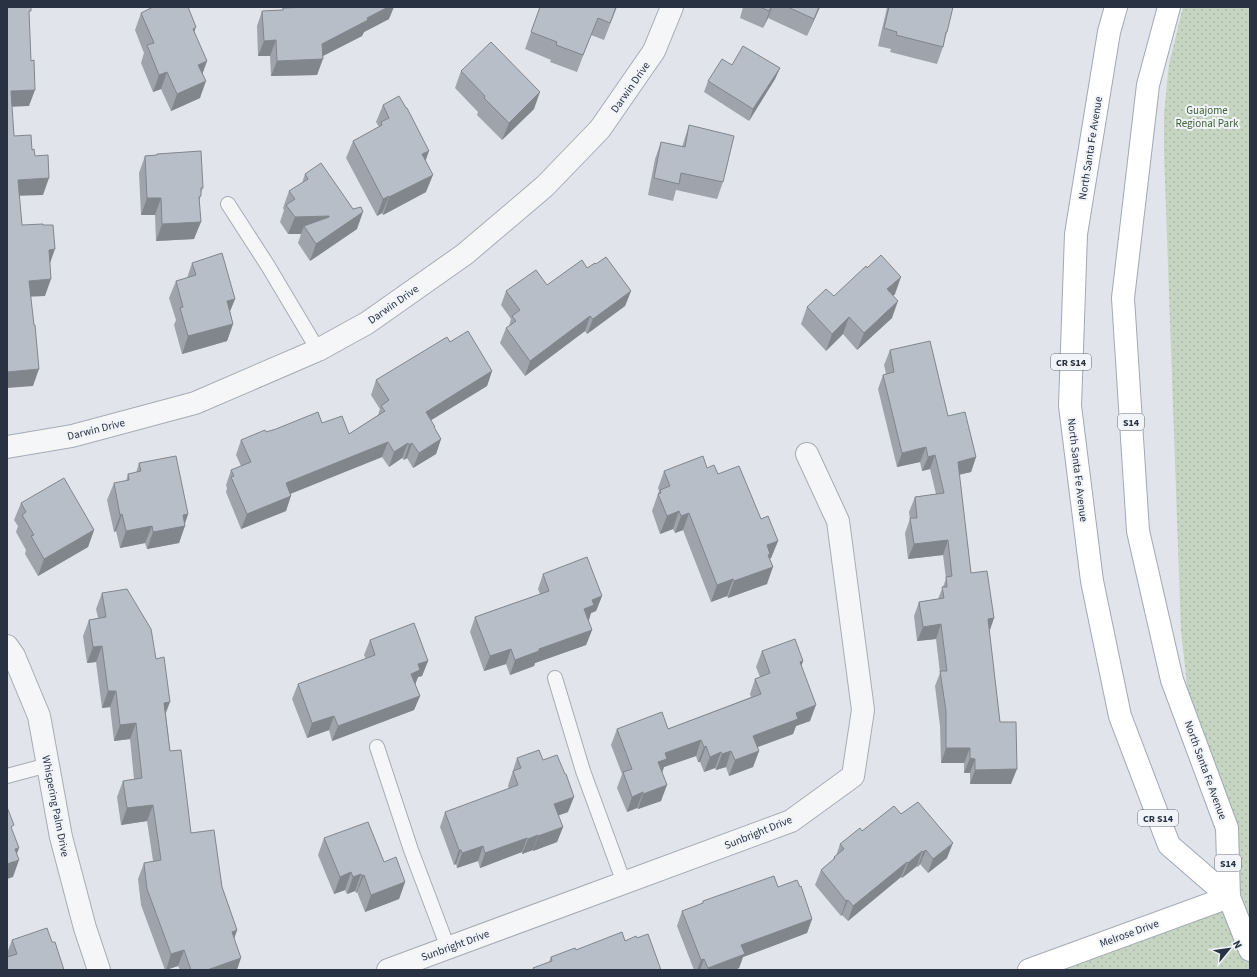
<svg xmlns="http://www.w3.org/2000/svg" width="1257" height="977" font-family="'Source Sans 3',sans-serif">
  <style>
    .park { fill: url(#park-dots) }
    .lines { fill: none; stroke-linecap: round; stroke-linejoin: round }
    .service-casing { stroke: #a6acb5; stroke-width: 16 }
    .minor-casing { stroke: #a6acb5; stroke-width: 24 }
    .tertiary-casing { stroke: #a6acb5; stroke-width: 24 }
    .secondary-casing { stroke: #a6acb5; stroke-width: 24 }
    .primary-casing { stroke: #9fa9b7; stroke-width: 24 }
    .service { stroke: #f4f6f8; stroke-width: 14 }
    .minor { stroke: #f4f6f8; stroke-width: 22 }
    .tertiary { stroke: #f4f6f8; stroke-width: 22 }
    .secondary { stroke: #fff; stroke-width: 22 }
    .primary { stroke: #fff; stroke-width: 22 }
    .wall { fill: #9ea3ac }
    .shaded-wall { fill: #81858c }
    .building { fill: #b8bec8; stroke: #81858c }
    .labels { text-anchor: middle; stroke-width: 4; stroke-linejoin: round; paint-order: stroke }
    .shield { fill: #f1f4f8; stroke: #646c79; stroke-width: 1 }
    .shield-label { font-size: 10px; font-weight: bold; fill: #283243 }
    .street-label { font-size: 11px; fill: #283243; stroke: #f1f4f8 }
    .park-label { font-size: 11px; fill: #3c6034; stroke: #f1f4f8 }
  </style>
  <defs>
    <pattern id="park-dots" width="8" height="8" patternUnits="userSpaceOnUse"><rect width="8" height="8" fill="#c6d5c1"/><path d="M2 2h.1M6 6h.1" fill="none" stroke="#aab7a7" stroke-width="1.8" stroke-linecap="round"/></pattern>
  </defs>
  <rect width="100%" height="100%" fill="#e1e5eb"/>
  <!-- park -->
  <path class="park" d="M 1183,7 L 1250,7 L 1250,970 L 1039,970 L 1234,884 L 1215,828 L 1204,785 L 1189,703 L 1181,631 L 1164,153 L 1164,114 L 1169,64 Z"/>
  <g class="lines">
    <!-- service casing -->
    <g class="service-casing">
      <g id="service">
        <path d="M 228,204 L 268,266 L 318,350"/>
        <path d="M 555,678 L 583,771 L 624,883"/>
        <path d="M 377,747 L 411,850 L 448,948"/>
        <path d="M 7,776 L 48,765"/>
      </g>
    </g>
    <!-- minor casing -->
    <g class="minor-casing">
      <g id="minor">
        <path d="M 7,646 L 14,656 L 39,716 L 61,837 L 85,928 L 99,970"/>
        <path d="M 388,970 L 791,821 L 853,776 L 863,710 L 838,521 L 807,454"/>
      </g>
    </g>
    <!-- tertiary casing -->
    <g class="tertiary-casing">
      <path id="tertiary" d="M 7,447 L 72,436 L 195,403 L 318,350 L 367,323 L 465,254 L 545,186 L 600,129 L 654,51 L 672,7"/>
    </g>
    <!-- secondary casing -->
    <g class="secondary-casing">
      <path id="secondary" d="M 1029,970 L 1229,897"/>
    </g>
    <!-- primary casing -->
    <g class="primary-casing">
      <g id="primary">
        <path d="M 1116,7 L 1109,32 L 1076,234 L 1070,406 L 1092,581 L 1120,716 L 1169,845 L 1229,897"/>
        <path d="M 1169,7 L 1148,85 L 1123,298 L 1138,531 L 1172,680 L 1227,828 L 1229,897 L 1250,950"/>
      </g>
    </g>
    <!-- service -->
    <use href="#service" class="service"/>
    <!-- minor -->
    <use href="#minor" class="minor"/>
    <!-- tertiary -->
    <use href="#tertiary" class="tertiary"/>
    <!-- secondary -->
    <use href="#secondary" class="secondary"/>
    <!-- primary -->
    <use href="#primary" class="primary"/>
  </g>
  <!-- wall -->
  <g class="wall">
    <path d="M 540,7 L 617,7 L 604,40 L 591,35 L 577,72 L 550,62 L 551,60 L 525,49 Z"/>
    <path d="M 743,7 L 820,7 L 807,36 L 768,18 L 763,28 L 740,18 Z"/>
    <path d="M 887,7 L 953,7 L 947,32 L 943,47 L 937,64 L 890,52 L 891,49 L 878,46 L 886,12 Z"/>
    <path d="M 283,8 L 389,19 L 364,32 L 362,36 L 323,56 L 317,75 L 271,76 L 270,56 L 258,56 L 257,26 L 262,11 L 283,10 Z"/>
    <path d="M 141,13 L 194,32 L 207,61 L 202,74 L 200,98 L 171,111 L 161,89 L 153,92 L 141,63 L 144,53 L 135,30 Z"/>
    <path d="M 732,65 L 780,68 L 775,79 L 749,121 L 704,92 L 708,81 Z"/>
    <path d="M 461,71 L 534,109 L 502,140 L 477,115 L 478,112 L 455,88 Z"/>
    <path d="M 383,105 L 425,161 L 426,192 L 383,215 L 382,213 L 377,216 L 346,158 L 353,141 L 379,127 L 376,122 Z"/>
    <path d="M 689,125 L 723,182 L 717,199 L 676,190 L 673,201 L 648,195 L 655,159 L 661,142 L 682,147 Z"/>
    <path d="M 157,154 L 203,188 L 201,192 L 194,239 L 156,241 L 155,215 L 141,215 L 139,173 L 145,156 L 156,155 Z"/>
    <path d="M 305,174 L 357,229 L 310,261 L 298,243 L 301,234 L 288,234 L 280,222 L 284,210 L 283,208 L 289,191 L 302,183 Z"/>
    <path d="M 192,263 L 235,299 L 230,311 L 233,324 L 227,341 L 182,354 L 174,325 L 176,320 L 169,298 L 176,281 L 187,278 Z"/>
    <path d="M 596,264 L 631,291 L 625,306 L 587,334 L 585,331 L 525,376 L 500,343 L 506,328 L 509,326 L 511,319 L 501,305 L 506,291 L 547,285 Z"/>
    <path d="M 895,294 L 893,296 L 892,318 L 857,350 L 843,334 L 826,351 L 801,324 L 807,307 L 834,296 Z"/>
    <path d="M 450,342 L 492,371 L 487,386 L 431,420 L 435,429 L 441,439 L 436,454 L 413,468 L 407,458 L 404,460 L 402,458 L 389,467 L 382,457 L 290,494 L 286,511 L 241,529 L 226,492 L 227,488 L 226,485 L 231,470 L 241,466 L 236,455 L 241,440 L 266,432 L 322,423 L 349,434 L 378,415 L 380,409 L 371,395 L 376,380 Z"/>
    <path d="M 890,350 L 948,416 L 976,457 L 971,472 L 959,475 L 971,573 L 994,618 L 989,631 L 1000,722 L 1011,784 L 970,784 L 970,773 L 964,773 L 964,763 L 941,763 L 940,726 L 935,686 L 940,673 L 936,639 L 917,641 L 914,616 L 919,602 L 938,599 L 946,579 L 943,555 L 908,559 L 905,533 L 910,519 L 909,512 L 915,497 L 936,494 L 930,469 L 922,471 L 920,462 L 897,467 L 878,389 L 883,375 L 886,374 L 884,365 Z"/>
    <path d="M 139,463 L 188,514 L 179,543 L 147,549 L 145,543 L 120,548 L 116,531 L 114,532 L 107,500 L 114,483 L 126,481 L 128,474 L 136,473 Z"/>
    <path d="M 707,468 L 718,474 L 761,519 L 778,541 L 771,558 L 770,559 L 767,584 L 728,598 L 727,596 L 711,602 L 683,530 L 675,533 L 673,529 L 660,534 L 652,511 L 659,491 L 658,488 L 664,471 Z"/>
    <path d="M 21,503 L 94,530 L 88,547 L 38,576 L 25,554 L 26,550 L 16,532 L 18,526 L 14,520 Z"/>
    <path d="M 543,574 L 602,596 L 596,611 L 591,613 L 588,620 L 592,630 L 586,645 L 535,663 L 534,666 L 510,675 L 506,664 L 484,671 L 470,632 L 475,617 L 540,594 L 538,589 Z"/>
    <path d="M 102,593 L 166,714 L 170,751 L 191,833 L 222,887 L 237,930 L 234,939 L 237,970 L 180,970 L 178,966 L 165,970 L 141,905 L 138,879 L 144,863 L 153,861 L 147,821 L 121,825 L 117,797 L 123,781 L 134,779 L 130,739 L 114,741 L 110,707 L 102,708 L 96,662 L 87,663 L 83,636 L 89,620 L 98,618 L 96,609 Z"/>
    <path d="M 370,640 L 428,661 L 422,676 L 418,677 L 415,684 L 420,696 L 414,710 L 332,741 L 329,730 L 307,738 L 292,699 L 298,684 L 366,659 L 364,655 Z"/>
    <path d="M 762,651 L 803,661 L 801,667 L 810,721 L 796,726 L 793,734 L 757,747 L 759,751 L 753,767 L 729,776 L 726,767 L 716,770 L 715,768 L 704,772 L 700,762 L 698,762 L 696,756 L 664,767 L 662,773 L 661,801 L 638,809 L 637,808 L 627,812 L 617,788 L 622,774 L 611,745 L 617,729 L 668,729 L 751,697 L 750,694 L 755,679 L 760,677 L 756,667 Z"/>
    <path d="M 517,758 L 543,760 L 568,812 L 558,815 L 563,827 L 557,842 L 533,851 L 533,850 L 522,854 L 522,852 L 480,868 L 478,861 L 457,868 L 456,864 L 454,865 L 440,827 L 445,812 L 509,789 L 508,786 Z"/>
    <path d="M 901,814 L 947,858 L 928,873 L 920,864 L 918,867 L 917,866 L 902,878 L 901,877 L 848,921 L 842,915 L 841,916 L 815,885 L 821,870 L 833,860 L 834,857 L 836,856 L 840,844 L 862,831 Z"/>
    <path d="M 324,838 L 384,862 L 405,882 L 399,899 L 365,912 L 357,892 L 356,893 L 355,891 L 347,894 L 345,890 L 334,894 L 318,855 Z"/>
    <path d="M 778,887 L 812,919 L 807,933 L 743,957 L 739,968 L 735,970 L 694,970 L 677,926 L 682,911 L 702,904 L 703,901 Z"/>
    <path d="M 637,938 L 661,970 L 533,970 L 533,968 L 549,962 L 551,957 L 576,950 Z"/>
    <path d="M 12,940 L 52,942 L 7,970 L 7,953 Z"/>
  </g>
  <!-- shaded-wall -->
  <g class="shaded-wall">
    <path d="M 388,7 L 394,7 L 389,19 L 364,32 L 362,36 L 317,59 L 322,44 L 367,18 Z"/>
    <path d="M 771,7 L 772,7 L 768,18 L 763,28 Z"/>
    <path d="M 819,7 L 820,7 L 807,36 L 814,19 Z"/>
    <path d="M 196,27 L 190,44 L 193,29 Z"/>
    <path d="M 276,40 L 270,56 L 258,56 L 264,41 Z"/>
    <path d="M 323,59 L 317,75 L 271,76 L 277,61 Z"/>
    <path d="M 207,61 L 201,78 L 198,65 Z"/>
    <path d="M 780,68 L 775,79 L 749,121 L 753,109 Z"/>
    <path d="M 167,72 L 161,89 L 153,92 L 159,75 Z"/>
    <path d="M 206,81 L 200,98 L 171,111 L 177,94 Z"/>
    <path d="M 35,90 L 29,106 L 7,107 L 11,91 Z"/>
    <path d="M 540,92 L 534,109 L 502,140 L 509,123 Z"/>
    <path d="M 429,151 L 423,168 L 422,154 Z"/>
    <path d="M 433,175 L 426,192 L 383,215 L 389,197 Z"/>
    <path d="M 49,178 L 43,195 L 12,196 L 18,180 Z"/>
    <path d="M 389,196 L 382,213 L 377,216 L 383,199 Z"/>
    <path d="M 147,198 L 161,198 L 155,215 L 141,215 Z"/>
    <path d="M 363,212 L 357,229 L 310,261 L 316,244 Z"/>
    <path d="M 329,216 L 322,233 L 304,226 L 301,234 L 288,234 L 295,217 Z"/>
    <path d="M 201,222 L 194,239 L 156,241 L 162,224 Z"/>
    <path d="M 55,249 L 49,266 L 49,250 Z"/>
    <path d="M 901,277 L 895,294 L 881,306 L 887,289 Z"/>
    <path d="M 51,279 L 45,296 L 23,297 L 29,281 Z"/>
    <path d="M 631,291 L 625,306 L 587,334 L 593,319 Z"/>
    <path d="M 235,299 L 228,316 L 227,301 Z"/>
    <path d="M 898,301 L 892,318 L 857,350 L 864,333 Z"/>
    <path d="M 590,316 L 585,331 L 525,376 L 530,361 Z"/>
    <path d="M 849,317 L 843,334 L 826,351 L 832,334 Z"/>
    <path d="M 233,324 L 227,341 L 182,354 L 188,336 Z"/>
    <path d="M 39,369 L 33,386 L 7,388 L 7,372 Z"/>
    <path d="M 492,371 L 487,386 L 420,427 L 426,412 Z"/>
    <path d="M 441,439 L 436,454 L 413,468 L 419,453 Z"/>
    <path d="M 388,442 L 382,457 L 280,498 L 286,483 Z"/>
    <path d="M 408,443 L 402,458 L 389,467 L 394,452 Z"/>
    <path d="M 412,443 L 407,458 L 404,460 L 409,445 Z"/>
    <path d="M 926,447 L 920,462 L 897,467 L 902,453 Z"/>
    <path d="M 935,455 L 930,469 L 922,471 L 928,457 Z"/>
    <path d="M 976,457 L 971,472 L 952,476 L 958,462 Z"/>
    <path d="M 291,496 L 286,511 L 241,529 L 247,514 Z"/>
    <path d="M 679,511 L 673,529 L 660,534 L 667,516 Z"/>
    <path d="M 689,513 L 683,530 L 675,533 L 681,516 Z"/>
    <path d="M 122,514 L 116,531 L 114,532 L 120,515 Z"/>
    <path d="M 188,514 L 184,526 L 185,526 L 179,543 L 147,549 L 153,532 L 183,515 Z"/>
    <path d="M 152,526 L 145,543 L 120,548 L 126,531 Z"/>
    <path d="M 94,530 L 88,547 L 38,576 L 44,559 Z"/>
    <path d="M 948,540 L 943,555 L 908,559 L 914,544 Z"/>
    <path d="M 778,541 L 771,558 L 768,559 L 773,567 L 767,584 L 728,598 L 734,581 L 767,545 Z"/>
    <path d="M 733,579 L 727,596 L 711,602 L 717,585 Z"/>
    <path d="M 602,596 L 596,611 L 591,613 L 589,620 L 579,623 L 584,609 L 592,600 Z"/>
    <path d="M 994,618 L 989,633 L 988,619 Z"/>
    <path d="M 941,624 L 936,639 L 917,641 L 923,627 Z"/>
    <path d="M 592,630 L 586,645 L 535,663 L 534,666 L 510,675 L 515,660 L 539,649 Z"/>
    <path d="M 102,646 L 96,662 L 87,663 L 93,647 Z"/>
    <path d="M 511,649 L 506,664 L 484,671 L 490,656 Z"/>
    <path d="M 428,661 L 422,676 L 418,677 L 415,685 L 411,674 L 418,664 Z"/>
    <path d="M 803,661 L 797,677 L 800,662 Z"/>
    <path d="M 108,691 L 116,691 L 110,707 L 102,708 Z"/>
    <path d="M 420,696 L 414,710 L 332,741 L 338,726 Z"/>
    <path d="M 170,702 L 164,718 L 164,703 Z"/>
    <path d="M 816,705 L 810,721 L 796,726 L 793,734 L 747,751 L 753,736 L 796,713 Z"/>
    <path d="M 334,716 L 329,730 L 307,738 L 312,723 Z"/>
    <path d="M 136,723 L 130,739 L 114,741 L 120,725 Z"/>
    <path d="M 701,740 L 696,756 L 664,767 L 661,775 L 658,762 L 665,753 Z"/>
    <path d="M 706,746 L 700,762 L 698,762 L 704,747 Z"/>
    <path d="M 946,748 L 970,748 L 964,763 L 941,763 Z"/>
    <path d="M 731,751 L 726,767 L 716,770 L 722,754 Z"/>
    <path d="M 759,751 L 753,767 L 729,776 L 735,760 Z"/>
    <path d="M 721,752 L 715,768 L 704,772 L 710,757 Z"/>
    <path d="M 970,758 L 975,759 L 970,773 L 964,773 Z"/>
    <path d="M 1017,769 L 1011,784 L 970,784 L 975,770 Z"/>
    <path d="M 667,785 L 661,801 L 638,809 L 643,794 Z"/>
    <path d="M 643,792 L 637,808 L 627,812 L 632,797 Z"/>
    <path d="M 574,797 L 568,812 L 549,819 L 554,804 Z"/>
    <path d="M 153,805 L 147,821 L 121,825 L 127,808 Z"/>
    <path d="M 563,827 L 557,842 L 533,851 L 538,836 Z"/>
    <path d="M 538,835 L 533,850 L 522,854 L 528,839 Z"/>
    <path d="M 527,838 L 522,852 L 480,868 L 485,853 Z"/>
    <path d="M 953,843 L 947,858 L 928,873 L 933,859 Z"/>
    <path d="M 483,846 L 478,861 L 457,868 L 462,853 Z"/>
    <path d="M 19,848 L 14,862 L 19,860 L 13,877 L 7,879 L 7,864 L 15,849 Z"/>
    <path d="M 459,850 L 461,850 L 456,864 L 454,865 Z"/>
    <path d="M 926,850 L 920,864 L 918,867 L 923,852 Z"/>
    <path d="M 922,851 L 917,866 L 902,878 L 908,863 Z"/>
    <path d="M 907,862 L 901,877 L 848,921 L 853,906 Z"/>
    <path d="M 351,872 L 345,890 L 334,894 L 340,877 Z"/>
    <path d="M 361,874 L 355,891 L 347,894 L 353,877 Z"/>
    <path d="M 364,875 L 357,892 L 356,893 L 362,876 Z"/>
    <path d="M 405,882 L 399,899 L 365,912 L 371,895 Z"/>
    <path d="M 848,900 L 842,915 L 841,916 L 846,901 Z"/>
    <path d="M 812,919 L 807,933 L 743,957 L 739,968 L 735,970 L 707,970 L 708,968 L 741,945 Z"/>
    <path d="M 237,930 L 231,947 L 232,932 Z"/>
    <path d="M 184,950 L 178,966 L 166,970 L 171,954 Z"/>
    <path d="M 241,958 L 237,970 L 207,970 Z"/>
    <path d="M 704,959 L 700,970 L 697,970 L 701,960 Z"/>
  </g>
  <!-- building -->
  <g class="building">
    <path d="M 7,7 L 31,7 L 31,11 L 29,11 L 31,61 L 34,60 L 35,90 L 11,91 L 14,136 L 31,135 L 32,150 L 34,149 L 35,156 L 48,155 L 49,178 L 18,180 L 22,225 L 43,224 L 43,225 L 53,225 L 55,249 L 49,250 L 51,279 L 29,281 L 34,325 L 35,325 L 39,369 L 7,372 Z"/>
    <path d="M 153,7 L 188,7 L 196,27 L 193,29 L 207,61 L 198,65 L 206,81 L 177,94 L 167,72 L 159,75 L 147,45 L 154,43 L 141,13 Z"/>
    <path d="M 311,7 L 388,7 L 367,18 L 368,20 L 322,44 L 323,59 L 277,61 L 276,40 L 264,41 L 262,11 L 283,10 L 283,8 Z"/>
    <path d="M 540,7 L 616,7 L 610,23 L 598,18 L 583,55 L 556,45 L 557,42 L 531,32 Z"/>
    <path d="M 760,7 L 771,7 L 769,11 Z"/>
    <path d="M 788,7 L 819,7 L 814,19 Z"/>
    <path d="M 889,7 L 953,7 L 947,32 L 946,32 L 943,47 L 896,35 L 897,32 L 884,28 Z"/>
    <path d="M 491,42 L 540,92 L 509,123 L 484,98 L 485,96 L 461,71 Z"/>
    <path d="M 743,46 L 780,68 L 753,109 L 708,81 L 722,59 L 732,65 Z"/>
    <path d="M 399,96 L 406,108 L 407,108 L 429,151 L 422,154 L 433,175 L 389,197 L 389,196 L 383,199 L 353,141 L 382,125 L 381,122 L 389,118 L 383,105 Z"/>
    <path d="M 689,125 L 734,136 L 723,182 L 681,173 L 679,184 L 654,178 L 661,142 L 685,147 Z"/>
    <path d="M 201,151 L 203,188 L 201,188 L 201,196 L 199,197 L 201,222 L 162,224 L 161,198 L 147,198 L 145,156 L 157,155 L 157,154 Z"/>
    <path d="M 321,163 L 353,209 L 361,207 L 363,212 L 316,244 L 304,226 L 329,217 L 329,216 L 295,217 L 286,205 L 295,199 L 289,191 L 308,179 L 305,174 Z"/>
    <path d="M 222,253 L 235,299 L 227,301 L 233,324 L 188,336 L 180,308 L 183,307 L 176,281 L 196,275 L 192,263 Z"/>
    <path d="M 881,255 L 901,277 L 887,289 L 898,301 L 864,333 L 849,317 L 832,334 L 807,307 L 826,289 L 834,296 L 866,266 L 867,268 Z"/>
    <path d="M 606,257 L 631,291 L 593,319 L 590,316 L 530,361 L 506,328 L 516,321 L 512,316 L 520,310 L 506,291 L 536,270 L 547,285 L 582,260 L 587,268 L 595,263 L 596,264 Z"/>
    <path d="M 468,331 L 492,371 L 426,412 L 435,427 L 434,427 L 441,439 L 419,453 L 412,443 L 409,445 L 408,443 L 394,452 L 388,442 L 286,483 L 291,496 L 247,514 L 231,477 L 234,476 L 231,470 L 251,462 L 241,440 L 265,430 L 266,432 L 276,429 L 318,412 L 322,423 L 342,416 L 349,434 L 385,411 L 381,406 L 389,400 L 376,380 L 447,337 L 450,342 Z"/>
    <path d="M 930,341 L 948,416 L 965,412 L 976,457 L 958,462 L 971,573 L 987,571 L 994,618 L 988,619 L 1000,722 L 1016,722 L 1017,769 L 975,770 L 975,759 L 970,758 L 970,748 L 946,748 L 946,711 L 940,671 L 947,671 L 941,624 L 923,627 L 919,602 L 944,598 L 942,587 L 947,587 L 946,577 L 952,576 L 948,540 L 914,544 L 910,518 L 917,518 L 915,497 L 944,493 L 935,455 L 928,457 L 926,447 L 902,453 L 883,375 L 894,372 L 890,350 Z"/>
    <path d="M 176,456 L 188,514 L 183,515 L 185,526 L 153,532 L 152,526 L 126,531 L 122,514 L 120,515 L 114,483 L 129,480 L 128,474 L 141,471 L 139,463 Z"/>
    <path d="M 703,456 L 707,468 L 714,465 L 718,474 L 739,466 L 761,519 L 768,516 L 778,541 L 767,545 L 770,554 L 768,555 L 773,567 L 734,581 L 733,579 L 717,585 L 689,513 L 681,516 L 679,511 L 667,516 L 658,494 L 661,493 L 660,490 L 670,486 L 664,471 Z"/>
    <path d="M 64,478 L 94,530 L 44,559 L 31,536 L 34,535 L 22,515 L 26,512 L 21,503 Z"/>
    <path d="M 587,557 L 602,596 L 592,600 L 594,605 L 584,609 L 592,630 L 539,649 L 539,651 L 515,660 L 511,649 L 490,656 L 475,617 L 549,591 L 543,574 Z"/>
    <path d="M 127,589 L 151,629 L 156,659 L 164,657 L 170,702 L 164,703 L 170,751 L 181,750 L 191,833 L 214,830 L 222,887 L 237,930 L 232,932 L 241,958 L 207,970 L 191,970 L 184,950 L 171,954 L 147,889 L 144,863 L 161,860 L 153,805 L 127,808 L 123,781 L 142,778 L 136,723 L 120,725 L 116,691 L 108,691 L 102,646 L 93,647 L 89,620 L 106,617 L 102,593 Z"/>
    <path d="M 414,623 L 428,661 L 418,664 L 420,670 L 411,674 L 420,696 L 338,726 L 334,716 L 312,723 L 298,684 L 375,655 L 370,640 Z"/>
    <path d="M 795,639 L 803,661 L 800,662 L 816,705 L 796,713 L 798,719 L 753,736 L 759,751 L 735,760 L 731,751 L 722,754 L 721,752 L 710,757 L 706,746 L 704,747 L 701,740 L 665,753 L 667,759 L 658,762 L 667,785 L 643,794 L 643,792 L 632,797 L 623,772 L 632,769 L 617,729 L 662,712 L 668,729 L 761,694 L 755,679 L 770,673 L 762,651 Z"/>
    <path d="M 539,750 L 543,760 L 557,755 L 565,774 L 566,774 L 574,797 L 554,804 L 563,827 L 538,836 L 538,835 L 528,839 L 527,838 L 485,853 L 483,846 L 462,853 L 461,850 L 459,850 L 445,812 L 518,785 L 513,771 L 521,768 L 517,758 Z"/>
    <path d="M 918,802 L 953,843 L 933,859 L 926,850 L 923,852 L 922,851 L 908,863 L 907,862 L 853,906 L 848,900 L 846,901 L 821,870 L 835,858 L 834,857 L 844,849 L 840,844 L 860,828 L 862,831 L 894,806 L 901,814 Z"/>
    <path d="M 7,807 L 14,825 L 11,827 L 19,848 L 15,849 L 19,860 L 7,864 Z"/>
    <path d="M 368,822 L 384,862 L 396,857 L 405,882 L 371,895 L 364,875 L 362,876 L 361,874 L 353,877 L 351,872 L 340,877 L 324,838 Z"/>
    <path d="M 774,876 L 778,887 L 797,880 L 800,887 L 801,886 L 812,919 L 741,945 L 745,954 L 708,968 L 704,959 L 701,960 L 682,911 L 703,903 L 703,901 Z"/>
    <path d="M 47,928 L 52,942 L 55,942 L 64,970 L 7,970 L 7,957 L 17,954 L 12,940 Z"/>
    <path d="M 622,932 L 625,941 L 636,936 L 637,938 L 648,934 L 661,970 L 534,970 L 533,968 L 552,961 L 551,957 L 575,948 L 576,950 Z"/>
  </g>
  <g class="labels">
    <!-- shield labels -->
    <g class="shield">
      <rect x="1051" y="354" width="40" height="16" rx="3"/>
      <rect x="1118" y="414" width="26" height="16" rx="3"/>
      <rect x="1138" y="810" width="40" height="16" rx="3"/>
      <rect x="1215" y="855" width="26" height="16" rx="3"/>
    </g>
    <g class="shield-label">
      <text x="1071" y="366">CR S14</text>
      <text x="1131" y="426">S14</text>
      <text x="1158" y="822">CR S14</text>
      <text x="1228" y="867">S14</text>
    </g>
    <!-- street labels -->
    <g class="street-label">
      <text transform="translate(630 87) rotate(-55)" y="4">Darwin Drive</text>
      <text transform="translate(1090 148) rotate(-81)" y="4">North Santa Fe Avenue</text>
      <text transform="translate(393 304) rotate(-35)" y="4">Darwin Drive</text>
      <text transform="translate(96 429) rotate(-14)" y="4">Darwin Drive</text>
      <text transform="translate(1078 470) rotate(83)" y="4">North Santa Fe Avenue</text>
      <text transform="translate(1206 770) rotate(70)" y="4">North Santa Fe Avenue</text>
      <text transform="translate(56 806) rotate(79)" y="4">Whispering Palm Drive</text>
      <text transform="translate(758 832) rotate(-22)" y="4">Sunbright Drive</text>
      <text transform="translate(1129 933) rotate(-20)" y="4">Melrose Drive</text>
      <text transform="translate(455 945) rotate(-20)" y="4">Sunbright Drive</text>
    </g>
    <!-- park labels -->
    <g class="park-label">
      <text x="1207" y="114">Guajome<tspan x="1207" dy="13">Regional Park</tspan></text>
    </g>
  </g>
  <!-- border -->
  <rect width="1257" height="977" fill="none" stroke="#283243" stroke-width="16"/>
  <!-- north arrow -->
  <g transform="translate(1229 949) rotate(61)" stroke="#f1f4f8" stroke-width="3" paint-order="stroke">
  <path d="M0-3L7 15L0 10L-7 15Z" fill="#283243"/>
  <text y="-6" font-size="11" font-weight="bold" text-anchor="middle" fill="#283243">N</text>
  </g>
</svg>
